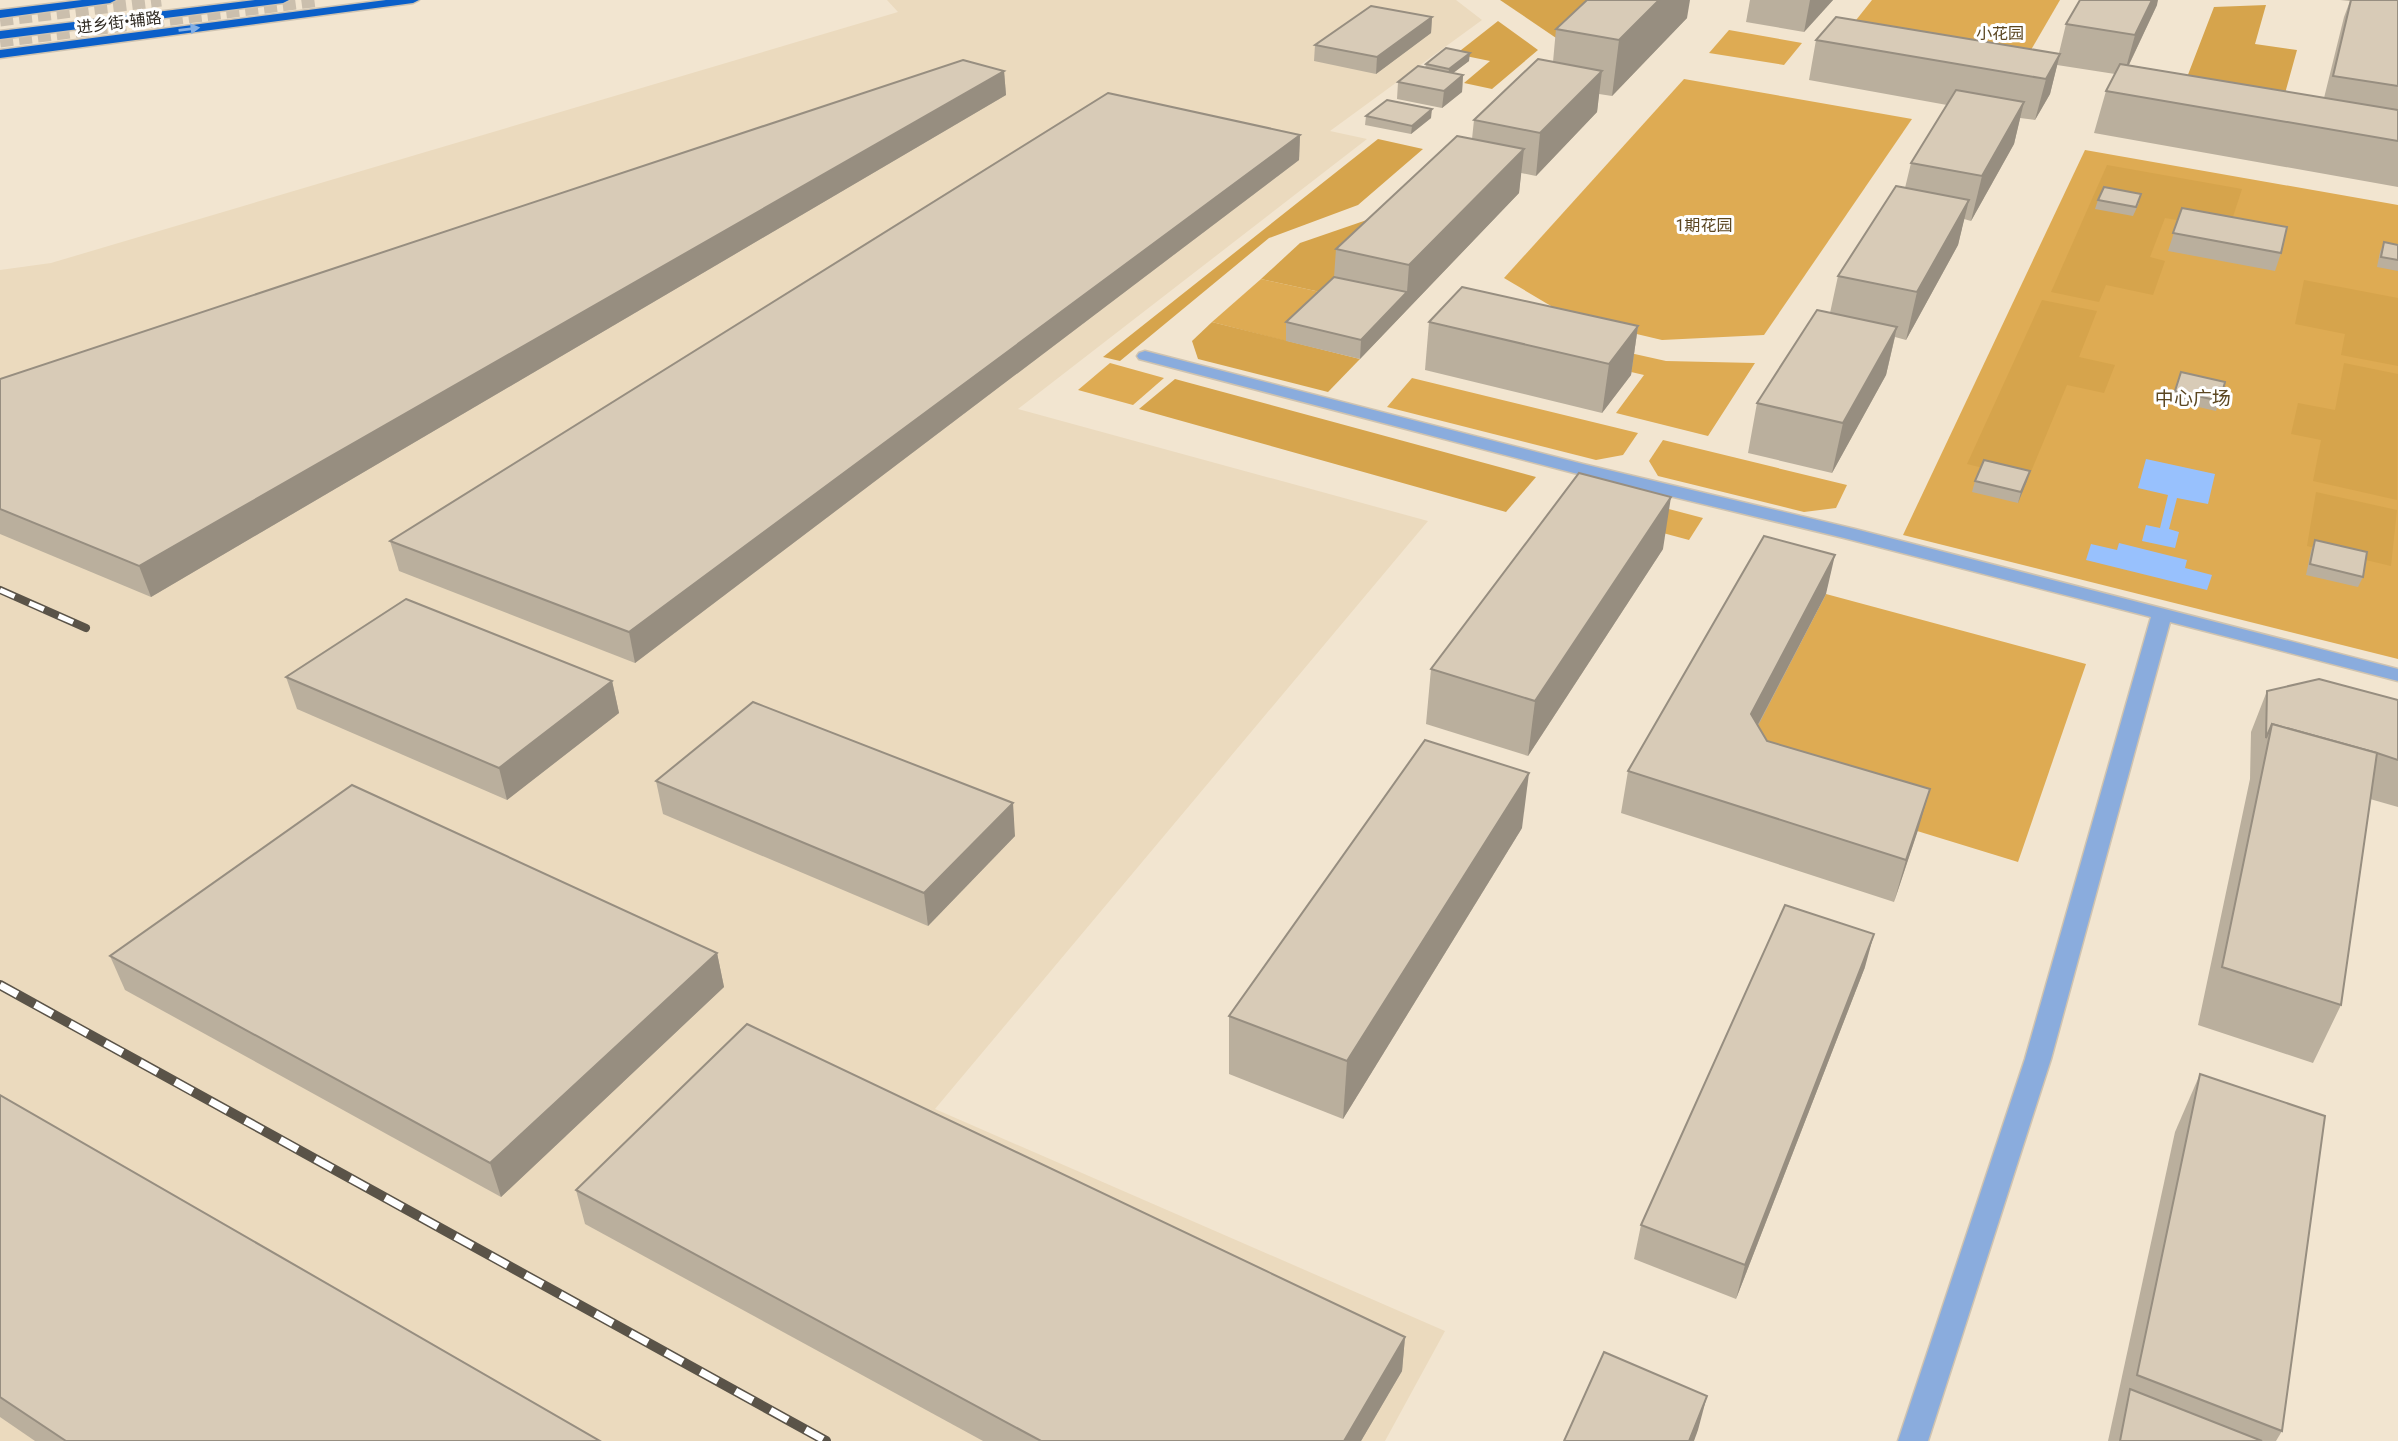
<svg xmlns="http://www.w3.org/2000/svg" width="2398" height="1441" font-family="Roboto,'Noto Sans SC',sans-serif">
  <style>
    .built { fill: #ebdabe }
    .green { fill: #deab53 }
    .forest { fill: #d6a44c }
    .water { fill: #98c1fd }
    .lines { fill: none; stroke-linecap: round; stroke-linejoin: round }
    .highway-tunnel { stroke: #cbbfad; stroke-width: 13; stroke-dasharray: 13 6; stroke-linecap: butt }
    .minor-casing { stroke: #cfc3b0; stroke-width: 3 }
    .highway-casing { stroke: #cfc3b0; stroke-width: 3 }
    .minor { fill: #8aacdd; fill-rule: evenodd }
    .highway { fill: #0a5fc9; fill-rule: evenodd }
    .rail-far1-casing { stroke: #5a5348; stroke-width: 8 }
    .rail-casing { stroke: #5a5348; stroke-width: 10 }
    .rail-far1 { stroke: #fff; stroke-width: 5; stroke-dasharray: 16; stroke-linecap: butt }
    .rail { stroke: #fff; stroke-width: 7; stroke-dasharray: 20; stroke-linecap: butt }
    .wall { fill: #baaf9d }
    .shaded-wall { fill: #978e80 }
    .building { fill: #d8cbb7; stroke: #978e80; stroke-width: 2 }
    .oneway { fill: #84afe4 }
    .labels { text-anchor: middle; stroke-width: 6; stroke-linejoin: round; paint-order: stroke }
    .far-street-label { font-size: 16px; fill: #2e2921; stroke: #fff }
    .far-park-label { font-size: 16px; fill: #5b4621; stroke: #fff }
    .park-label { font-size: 19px; fill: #5b4621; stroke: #fff }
  </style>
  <rect width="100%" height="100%" fill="#f2e5d0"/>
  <!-- built -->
  <path class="built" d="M 887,0 L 1456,0 L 1482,20 L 1330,131 L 1367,139 L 1018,409 L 1428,521 L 935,1109 L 1445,1331 L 1385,1441 L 0,1441 L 0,270 L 51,263 L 898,12 Z"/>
  <!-- green -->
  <g class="green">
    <path d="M 1872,0 L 2060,0 L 2020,69 L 1841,39 Z"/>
    <path d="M 1729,30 L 1802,43 L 1784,65 L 1709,53 Z"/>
    <path d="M 1684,79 L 1912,119 L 1764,335 L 1662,340 L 1573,319 L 1504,278 Z"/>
    <path d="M 2085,150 L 2398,205 L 2398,659 L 1903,535 Z"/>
    <path d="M 1261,279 L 1334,295 L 1286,341 L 1212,322 Z"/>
    <path d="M 1456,331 L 1545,334 L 1666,361 L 1755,363 L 1708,436 L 1616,413 L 1644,375 Z"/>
    <path d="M 1110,363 L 1164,378 L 1133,405 L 1078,390 Z"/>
    <path d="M 1412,378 L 1638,433 L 1623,455 L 1596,460 L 1387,407 Z"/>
    <path d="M 1663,440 L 1847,485 L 1836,508 L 1804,512 L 1658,476 L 1649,461 Z"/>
    <path d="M 1585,487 L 1703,518 L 1689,540 L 1570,508 Z"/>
    <path d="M 1826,594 L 2086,664 L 2018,862 L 1758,782 L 1742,755 Z"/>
  </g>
  <!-- forest -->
  <g class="forest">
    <path d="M 1500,0 L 1603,0 L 1562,42 Z"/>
    <path d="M 2266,5 L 2255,44 L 2297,50 L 2279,115 L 2179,98 L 2214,7 Z"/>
    <path d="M 1498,21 L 1538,50 L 1492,89 L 1464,83 L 1490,61 L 1456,54 Z"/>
    <path d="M 1378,139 L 1423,149 L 1358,205 L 1269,238 L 1120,361 L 1103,357 Z"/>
    <path d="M 2107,165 L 2242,189 L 2229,229 L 2165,218 L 2150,257 L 2165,261 L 2153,295 L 2106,285 L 2099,302 L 2051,292 Z"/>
    <path d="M 1390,212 L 1334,295 L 1261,279 L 1300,243 Z"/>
    <path d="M 2304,280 L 2398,298 L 2398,366 L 2341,355 L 2345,334 L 2295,324 Z"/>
    <path d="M 2042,300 L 2097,311 L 2079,357 L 2115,365 L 2104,393 L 2067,385 L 2028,479 L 1967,464 Z"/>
    <path d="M 1212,322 L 1360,359 L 1328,392 L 1198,359 L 1192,341 Z"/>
    <path d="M 2344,363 L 2398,374 L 2397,500 L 2313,481 L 2321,440 L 2291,434 L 2298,403 L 2335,410 Z"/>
    <path d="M 1175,379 L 1536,477 L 1506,512 L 1139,409 Z"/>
    <path d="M 2316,492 L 2397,510 L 2391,566 L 2307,546 Z"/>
  </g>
  <!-- water -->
  <g class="water">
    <path d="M 2146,459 L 2215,474 L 2208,504 L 2177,498 L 2169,529 L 2179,532 L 2175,548 L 2142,541 L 2146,525 L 2160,528 L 2168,495 L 2138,488 Z"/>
    <path d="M 2119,543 L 2187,560 L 2185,568 L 2212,575 L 2207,590 L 2086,560 L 2091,544 L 2117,550 Z"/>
  </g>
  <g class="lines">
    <!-- highway-tunnel -->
    <g class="highway-tunnel">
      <path d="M 0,20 L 161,0"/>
      <path d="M 0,41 L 320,0"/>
    </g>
    <!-- minor casing -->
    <g class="minor-casing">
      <path id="minor" d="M 1145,351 L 1583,464 L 1855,529 L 2398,669 L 2398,681 L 2170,622 L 2051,1059 L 1928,1441 L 1898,1441 L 2025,1059 L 2151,617 L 1844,538 L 1574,473 L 1139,359 L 1137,356 L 1139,353 Z"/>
    </g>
    <!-- highway casing -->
    <g class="highway-casing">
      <g id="highway">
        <path d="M 82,0 L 116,0 L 110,3 L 0,18 L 0,10 Z"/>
        <path d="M 255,0 L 289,0 L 283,3 L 0,39 L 0,31 Z"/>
        <path d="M 386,0 L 419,0 L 413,3 L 0,58 L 0,50 Z"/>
      </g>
    </g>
    <!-- minor -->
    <use href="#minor" class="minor"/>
    <!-- highway -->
    <use href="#highway" class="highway"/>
    <!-- rail-far1 casing -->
    <g class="rail-far1-casing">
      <path id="rail-far1" d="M 0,590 L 86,628"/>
    </g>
    <!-- rail casing -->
    <g class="rail-casing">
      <path id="rail" d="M 0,985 L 826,1441"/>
    </g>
    <!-- rail-far1 -->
    <use href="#rail-far1" class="rail-far1"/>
    <!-- rail -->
    <use href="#rail" class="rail"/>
  </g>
  <!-- wall -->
  <g class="wall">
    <path d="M 1750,0 L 1833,0 L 1804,32 L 1746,22 Z"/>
    <path d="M 2340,0 L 2398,0 L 2398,187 L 2094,133 L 2106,91 L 2115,74 L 2057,65 L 2050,94 L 2035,120 L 2020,118 L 2014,144 L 1971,221 L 1964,219 L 1958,245 L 1906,340 L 1895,337 L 1886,375 L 1832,473 L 1748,453 L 1757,403 L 1830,313 L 1838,276 L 1905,188 L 1911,163 L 1947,105 L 1809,80 L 1816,40 L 2059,53 L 2066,24 L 2157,5 L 2129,65 L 2324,98 L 2344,17 L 2350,1 Z"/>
    <path d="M 1432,17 L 1431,33 L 1376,74 L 1314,61 L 1315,45 Z"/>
    <path d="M 1687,18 L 1612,96 L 1599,94 L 1597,112 L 1536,176 L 1521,173 L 1519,193 L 1360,359 L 1286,341 L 1286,322 L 1334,277 L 1336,249 L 1472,139 L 1474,120 L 1553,62 L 1556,29 Z"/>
    <path d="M 1469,61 L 1453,73 L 1463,75 L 1462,92 L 1442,108 L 1397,99 L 1398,82 L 1425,68 L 1426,64 Z"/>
    <path d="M 1004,71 L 1006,95 L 151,597 L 0,534 L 0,379 Z"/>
    <path d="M 1366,116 L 1431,118 L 1411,134 L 1365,125 Z"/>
    <path d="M 1300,135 L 1299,160 L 635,663 L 399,571 L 390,541 Z"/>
    <path d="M 2098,200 L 2139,203 L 2133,216 L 2095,209 Z"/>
    <path d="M 2182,208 L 2281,253 L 2275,271 L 2168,251 Z"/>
    <path d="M 2384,242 L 2398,245 L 2398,271 L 2377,267 L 2380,252 Z"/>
    <path d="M 1429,322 L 1638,326 L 1631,375 L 1602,413 L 1425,370 Z"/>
    <path d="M 2181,372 L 2225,382 L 2216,411 L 2172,401 Z"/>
    <path d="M 2030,471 L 2018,503 L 1972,492 L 1975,481 Z"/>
    <path d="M 2315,540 L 2363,577 L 2358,587 L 2306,575 L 2311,551 Z"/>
    <path d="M 1663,549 L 1528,756 L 1426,724 L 1431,669 Z"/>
    <path d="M 1826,594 L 1758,726 L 1767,741 L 1918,830 L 1894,902 L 1621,813 L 1628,771 Z"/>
    <path d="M 286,677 L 612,681 L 619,713 L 507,800 L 297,709 Z"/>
    <path d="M 2267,691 L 2398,700 L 2398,807 L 2370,799 L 2341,1005 L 2313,1063 L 2198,1025 L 2250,779 L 2251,732 Z"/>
    <path d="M 656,781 L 1015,836 L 928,926 L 663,814 Z"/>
    <path d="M 1522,828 L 1343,1119 L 1229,1074 L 1229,1016 Z"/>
    <path d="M 717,953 L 724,987 L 501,1197 L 125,990 L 110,956 Z"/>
    <path d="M 1865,967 L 1736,1299 L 1634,1259 L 1641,1225 Z"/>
    <path d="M 2200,1074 L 2282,1431 L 2276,1441 L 2108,1441 L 2175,1132 Z"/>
    <path d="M 0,1095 L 600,1441 L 35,1441 L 0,1417 Z"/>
    <path d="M 576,1190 L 1405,1337 L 1402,1371 L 1361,1441 L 983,1441 L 585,1224 Z"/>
  </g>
  <!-- shaded-wall -->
  <g class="shaded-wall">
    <path d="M 1659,0 L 1690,0 L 1687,18 L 1612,96 L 1619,40 Z"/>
    <path d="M 1810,0 L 1833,0 L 1804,32 Z"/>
    <path d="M 2152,0 L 2158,0 L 2157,5 L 2124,75 L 2135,35 Z"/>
    <path d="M 1432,17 L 1431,33 L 1376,74 L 1377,57 Z"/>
    <path d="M 1470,53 L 1469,61 L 1448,77 L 1449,69 Z"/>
    <path d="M 2060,54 L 2050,94 L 2035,120 L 2046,79 Z"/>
    <path d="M 1004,71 L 1006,95 L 151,597 L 139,566 Z"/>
    <path d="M 1602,71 L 1597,112 L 1536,176 L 1540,133 Z"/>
    <path d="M 1463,75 L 1462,92 L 1442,108 L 1444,91 Z"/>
    <path d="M 2024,102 L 2014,144 L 1971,221 L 1982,176 Z"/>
    <path d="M 1432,109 L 1431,118 L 1411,134 L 1412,126 Z"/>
    <path d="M 1300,135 L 1299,160 L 635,663 L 629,632 Z"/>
    <path d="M 1524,149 L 1519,193 L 1360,359 L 1361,340 L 1407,292 L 1409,265 Z"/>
    <path d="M 1969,200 L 1958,245 L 1906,340 L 1917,292 Z"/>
    <path d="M 1638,326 L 1631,375 L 1602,413 L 1609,364 Z"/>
    <path d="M 1897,327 L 1886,375 L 1832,473 L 1843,423 Z"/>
    <path d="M 2030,471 L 2027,481 L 2018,503 L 2021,492 Z"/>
    <path d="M 1671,497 L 1663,549 L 1528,756 L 1535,701 Z"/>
    <path d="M 1835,555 L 1826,594 L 1742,755 L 1751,714 Z"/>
    <path d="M 612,681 L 619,713 L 507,800 L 499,768 Z"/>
    <path d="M 1529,773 L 1522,828 L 1343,1119 L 1347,1061 Z"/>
    <path d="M 1930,789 L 1918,830 L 1894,902 L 1906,860 Z"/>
    <path d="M 1013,803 L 1015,836 L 928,926 L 924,893 Z"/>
    <path d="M 1874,934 L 1865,967 L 1736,1299 L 1745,1265 Z"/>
    <path d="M 717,953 L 724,987 L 501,1197 L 490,1163 Z"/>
    <path d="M 1405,1337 L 1402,1371 L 1361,1441 L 1344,1441 Z"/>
    <path d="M 1707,1396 L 1698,1430 L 1694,1441 L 1689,1441 Z"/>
  </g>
  <!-- building -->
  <g class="building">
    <path d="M 1587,0 L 1659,0 L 1619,40 L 1556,29 Z"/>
    <path d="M 2080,0 L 2152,0 L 2135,35 L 2066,24 Z"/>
    <path d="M 2351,0 L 2398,0 L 2398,86 L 2333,76 Z"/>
    <path d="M 1371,6 L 1432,17 L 1377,57 L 1315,45 Z"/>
    <path d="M 1836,17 L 2060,54 L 2046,79 L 1816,40 Z"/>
    <path d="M 1446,48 L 1470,53 L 1449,69 L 1426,64 Z"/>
    <path d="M 1538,59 L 1602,71 L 1540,133 L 1474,120 Z"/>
    <path d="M 963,60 L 1004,71 L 139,566 L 0,509 L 0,379 Z"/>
    <path d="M 2120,64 L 2398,110 L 2398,141 L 2106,91 Z"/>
    <path d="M 1418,66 L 1463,75 L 1444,91 L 1398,82 Z"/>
    <path d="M 1956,90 L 2024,102 L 1982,176 L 1911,163 Z"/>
    <path d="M 1108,93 L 1300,135 L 629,632 L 390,541 Z"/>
    <path d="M 1387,100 L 1432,109 L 1412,126 L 1366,116 Z"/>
    <path d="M 1457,136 L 1524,149 L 1409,265 L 1336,249 Z"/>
    <path d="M 1896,186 L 1969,200 L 1917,292 L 1838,276 Z"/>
    <path d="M 2104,187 L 2141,194 L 2136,207 L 2098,200 Z"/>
    <path d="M 2182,208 L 2287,227 L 2281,253 L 2173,233 Z"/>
    <path d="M 2384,242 L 2398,245 L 2398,260 L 2381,257 Z"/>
    <path d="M 1334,277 L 1407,292 L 1361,340 L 1286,322 Z"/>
    <path d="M 1462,287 L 1638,326 L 1609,364 L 1429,322 Z"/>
    <path d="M 1817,310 L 1897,327 L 1843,423 L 1757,403 Z"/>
    <path d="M 2181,372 L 2225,382 L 2220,401 L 2175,391 Z"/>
    <path d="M 1984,460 L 2030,471 L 2021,492 L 1975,481 Z"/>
    <path d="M 1579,473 L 1671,497 L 1535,701 L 1431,669 Z"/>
    <path d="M 1764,536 L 1835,555 L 1751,714 L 1767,741 L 1930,789 L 1906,860 L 1628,771 Z"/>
    <path d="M 2315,540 L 2367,552 L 2363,577 L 2310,564 Z"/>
    <path d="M 406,599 L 612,681 L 499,768 L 286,677 Z"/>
    <path d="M 2319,679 L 2398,700 L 2398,760 L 2377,753 L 2272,724 L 2266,738 L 2267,691 Z"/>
    <path d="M 753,702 L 1013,803 L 924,893 L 656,781 Z"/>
    <path d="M 2272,724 L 2377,753 L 2341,1005 L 2222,967 Z"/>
    <path d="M 1425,740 L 1529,773 L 1347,1061 L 1229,1016 Z"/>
    <path d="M 352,785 L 717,953 L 490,1163 L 110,956 Z"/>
    <path d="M 1785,905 L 1874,934 L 1745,1265 L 1641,1225 Z"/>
    <path d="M 747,1024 L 1405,1337 L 1344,1441 L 1041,1441 L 576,1190 Z"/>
    <path d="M 2200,1074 L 2325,1116 L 2282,1431 L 2137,1375 Z"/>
    <path d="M 0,1095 L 600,1441 L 66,1441 L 0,1397 Z"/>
    <path d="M 1604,1352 L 1707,1396 L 1689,1441 L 1564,1441 Z"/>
    <path d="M 2130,1389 L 2262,1441 L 2120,1441 Z"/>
  </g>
  <!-- one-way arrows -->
  <defs><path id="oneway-solid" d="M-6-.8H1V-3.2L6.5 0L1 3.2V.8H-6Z" transform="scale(1.75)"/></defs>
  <use class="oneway" href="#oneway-solid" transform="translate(189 29) rotate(-7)"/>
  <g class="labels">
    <!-- far-street labels -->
    <g class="far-street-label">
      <text transform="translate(119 22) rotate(-7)" y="6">进乡街•辅路</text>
    </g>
    <!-- far-park labels -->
    <g class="far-park-label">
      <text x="2000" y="39">小花园</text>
      <text x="1704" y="231">1期花园</text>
    </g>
    <!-- park labels -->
    <g class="park-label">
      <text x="2193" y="405">中心广场</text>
    </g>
  </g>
</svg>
